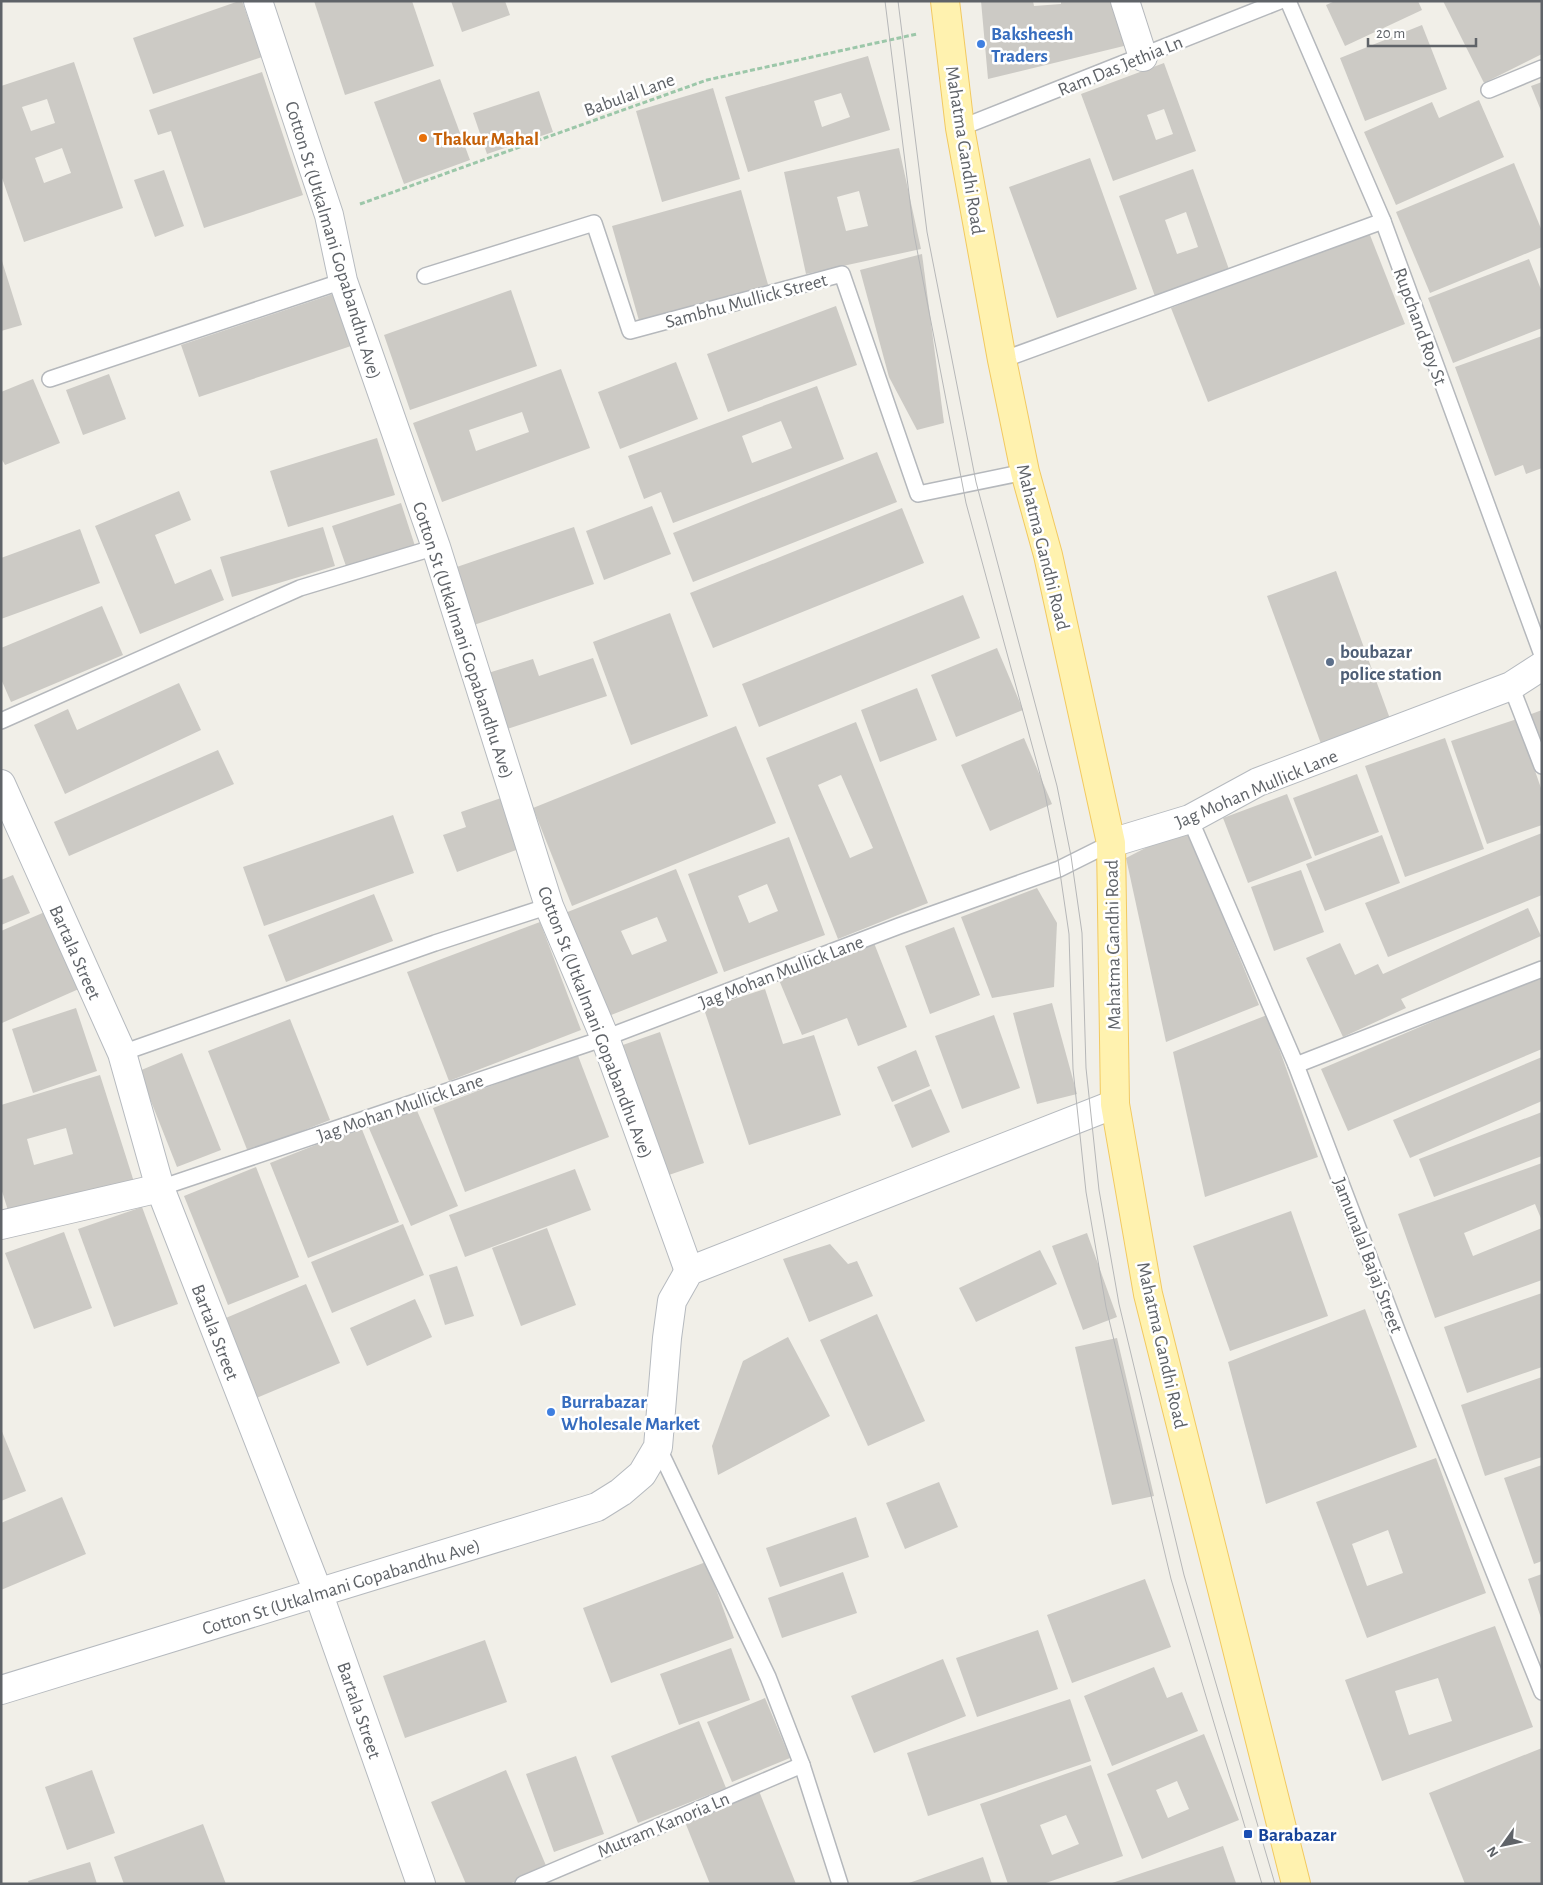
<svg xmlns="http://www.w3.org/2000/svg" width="1543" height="1885" font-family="'Alegreya Sans',sans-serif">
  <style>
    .building { fill: #cccac5; fill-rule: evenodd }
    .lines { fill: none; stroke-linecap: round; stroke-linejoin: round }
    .lane-casing { stroke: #b5b8bc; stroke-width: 18 }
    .street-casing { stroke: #b5b8bc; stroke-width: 30 }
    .secondary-casing { stroke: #b6babf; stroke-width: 30 }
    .primary-casing { stroke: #f2c960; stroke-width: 30 }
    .path { stroke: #9cc7a9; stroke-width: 3; stroke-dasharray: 5 2.5; stroke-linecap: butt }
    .lane { stroke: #fff; stroke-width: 15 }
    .street { stroke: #fff; stroke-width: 28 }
    .secondary { stroke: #fff; stroke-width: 28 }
    .primary { stroke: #fff2af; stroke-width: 28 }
    .tram { stroke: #b6b7b8; stroke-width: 1 }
    .shop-dot { fill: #3f7fe0; stroke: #fff; stroke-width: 2 }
    .food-dot { fill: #e8710a; stroke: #fff; stroke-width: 2 }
    .service-dot { fill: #5c6f8a; stroke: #fff; stroke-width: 2 }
    .transit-dot { fill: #1a4fb4; stroke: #fff; stroke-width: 2 }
    .labels { text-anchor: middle; stroke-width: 5; stroke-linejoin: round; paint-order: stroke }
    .shop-label { font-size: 19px; font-weight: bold; fill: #366cbe; stroke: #fff; text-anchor: start }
    .street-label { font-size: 19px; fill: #5f6368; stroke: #fff }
    .food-label { font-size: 19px; font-weight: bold; fill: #c56008; stroke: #fff; text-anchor: start }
    .service-label { font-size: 19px; font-weight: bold; fill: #4e5e75; stroke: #fff; text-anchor: start }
    .transit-label { font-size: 19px; font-weight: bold; fill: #164399; stroke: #fff; text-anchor: start }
  </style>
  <rect width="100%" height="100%" fill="#f1efe8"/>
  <!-- building -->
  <g class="building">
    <path d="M 239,1 L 242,1 L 262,57 L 153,94 L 133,38 Z"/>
    <path d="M 314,1 L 412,1 L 434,66 L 345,95 Z"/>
    <path d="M 451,1 L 505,1 L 510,15 L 462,32 Z"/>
    <path d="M 981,1 L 1033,1 L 1034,6 L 1061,4 L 1061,1 L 1113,1 L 1128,45 L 988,79 Z"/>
    <path d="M 1335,1 L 1418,1 L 1422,10 L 1345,46 L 1326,5 Z"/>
    <path d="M 1443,1 L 1541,1 L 1542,54 L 1484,83 Z"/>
    <path d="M 1422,25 L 1447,89 L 1365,121 L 1340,58 Z"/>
    <path d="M 868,56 L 890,130 L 748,172 L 725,97 ZM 841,93 L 850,117 L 822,127 L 814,101 Z"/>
    <path d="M 74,62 L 123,208 L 24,242 L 1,175 L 1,86 ZM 47,99 L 55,123 L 31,131 L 22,107 ZM 62,148 L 71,173 L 44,183 L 35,158 Z"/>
    <path d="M 1164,63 L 1196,151 L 1113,181 L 1081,94 ZM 1164,109 L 1173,134 L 1156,140 L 1147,115 Z"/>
    <path d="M 262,72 L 303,195 L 204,228 L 171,131 L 158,135 L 149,110 Z"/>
    <path d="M 440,79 L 470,160 L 404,184 L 374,102 Z"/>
    <path d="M 1542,82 L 1542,113 L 1531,86 Z"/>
    <path d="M 713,88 L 740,179 L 662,202 L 636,111 Z"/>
    <path d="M 539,91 L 553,132 L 487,154 L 473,113 Z"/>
    <path d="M 1479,100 L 1504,157 L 1396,205 L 1364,132 L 1432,102 L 1439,118 Z"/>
    <path d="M 899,148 L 921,249 L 806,274 L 784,172 ZM 859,191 L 868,226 L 846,231 L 837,197 Z"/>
    <path d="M 1090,158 L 1137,289 L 1057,318 L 1009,187 Z"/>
    <path d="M 1514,163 L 1542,231 L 1542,247 L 1430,293 L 1396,212 Z"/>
    <path d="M 1193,169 L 1231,275 L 1157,302 L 1119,196 ZM 1186,212 L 1198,247 L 1177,254 L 1165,220 Z"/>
    <path d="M 164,170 L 184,226 L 155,237 L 134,180 Z"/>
    <path d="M 741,190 L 769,288 L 640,324 L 612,226 Z"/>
    <path d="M 1368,230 L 1405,324 L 1208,402 L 1171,308 Z"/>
    <path d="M 922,254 L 944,423 L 917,430 L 889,377 L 860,270 Z"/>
    <path d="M 1529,259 L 1542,292 L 1542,328 L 1453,363 L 1428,298 Z"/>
    <path d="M 2,261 L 22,325 L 1,331 L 1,262 Z"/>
    <path d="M 511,290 L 537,366 L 410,410 L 384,335 Z"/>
    <path d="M 336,293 L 354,345 L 199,397 L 181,345 Z"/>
    <path d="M 836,306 L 857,365 L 728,412 L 707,354 Z"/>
    <path d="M 1542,336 L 1542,468 L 1526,474 L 1523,465 L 1495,476 L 1455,367 Z"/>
    <path d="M 676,362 L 698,419 L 620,449 L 598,392 Z"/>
    <path d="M 561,369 L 590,448 L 442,502 L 413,423 ZM 522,412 L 529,432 L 476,451 L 469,430 Z"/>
    <path d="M 109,374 L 126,419 L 83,435 L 66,390 Z"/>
    <path d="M 33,379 L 60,443 L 5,465 L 1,458 L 1,392 Z"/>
    <path d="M 817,386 L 844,459 L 673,523 L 661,492 L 644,499 L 628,456 ZM 781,421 L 792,448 L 752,463 L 742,436 Z"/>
    <path d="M 377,438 L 395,495 L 288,527 L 270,471 Z"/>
    <path d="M 877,452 L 897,502 L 693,582 L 673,533 Z"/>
    <path d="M 179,491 L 191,520 L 155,535 L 175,584 L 211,569 L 224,600 L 140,634 L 95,526 Z"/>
    <path d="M 401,503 L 415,546 L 347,569 L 332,526 Z"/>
    <path d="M 652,506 L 671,554 L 604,580 L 586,531 Z"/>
    <path d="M 902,508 L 924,563 L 713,648 L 690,593 Z"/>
    <path d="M 323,527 L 335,566 L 232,597 L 220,557 Z"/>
    <path d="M 574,527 L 594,584 L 468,627 L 448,570 Z"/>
    <path d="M 80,529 L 100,583 L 1,619 L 1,558 Z"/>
    <path d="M 1336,571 L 1393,727 L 1324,752 L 1267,596 Z"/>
    <path d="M 963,595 L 980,638 L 759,727 L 742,684 Z"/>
    <path d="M 102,606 L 123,655 L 11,702 L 1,679 L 1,648 Z"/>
    <path d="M 670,613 L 708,716 L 631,745 L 593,642 Z"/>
    <path d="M 997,648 L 1023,710 L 956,737 L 931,675 Z"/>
    <path d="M 593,658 L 607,696 L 507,729 L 488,673 L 533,659 L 539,676 Z"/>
    <path d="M 179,683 L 201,730 L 65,794 L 34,725 L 68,709 L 77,730 Z"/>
    <path d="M 917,688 L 937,740 L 880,762 L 861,710 Z"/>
    <path d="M 1542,710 L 1542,756 L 1526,716 Z"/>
    <path d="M 1517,719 L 1542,791 L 1542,825 L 1487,844 L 1451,741 Z"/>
    <path d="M 856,722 L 928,903 L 838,939 L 766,758 ZM 841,775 L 873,848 L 850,858 L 818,785 Z"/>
    <path d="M 736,726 L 776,823 L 572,906 L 533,808 Z"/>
    <path d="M 1024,738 L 1052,804 L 990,831 L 961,765 Z"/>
    <path d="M 1445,738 L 1484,849 L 1405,877 L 1365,766 Z"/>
    <path d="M 218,750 L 234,784 L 69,856 L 54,822 Z"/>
    <path d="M 1357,774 L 1379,832 L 1315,856 L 1293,798 Z"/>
    <path d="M 1287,794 L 1312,858 L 1248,883 L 1223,818 Z"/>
    <path d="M 501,798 L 519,849 L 457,872 L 443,835 L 466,827 L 461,812 Z"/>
    <path d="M 393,815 L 414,873 L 264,926 L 243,867 Z"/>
    <path d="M 1186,827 L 1259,1005 L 1166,1042 L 1126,858 Z"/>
    <path d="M 1542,833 L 1542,895 L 1388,957 L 1365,903 Z"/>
    <path d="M 1382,835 L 1400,883 L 1325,911 L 1306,864 Z"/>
    <path d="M 789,837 L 825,935 L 724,972 L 688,874 ZM 767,884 L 778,911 L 749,923 L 738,896 Z"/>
    <path d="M 676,869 L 718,973 L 606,1017 L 565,913 ZM 657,917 L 667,941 L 632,955 L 621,931 Z"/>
    <path d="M 1301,870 L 1324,932 L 1274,951 L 1251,887 Z"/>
    <path d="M 13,875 L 30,913 L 1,925 L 1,880 Z"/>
    <path d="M 1037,888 L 1057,923 L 1054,987 L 992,998 L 961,917 Z"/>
    <path d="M 374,894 L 393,941 L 286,982 L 268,935 Z"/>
    <path d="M 1528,908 L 1541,936 L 1401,999 L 1406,1008 L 1343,1037 L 1306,958 L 1340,943 L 1355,975 L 1378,964 L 1383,974 Z"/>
    <path d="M 47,911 L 81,988 L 2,1023 L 1,931 Z"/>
    <path d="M 540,922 L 581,1030 L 449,1081 L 407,972 Z"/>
    <path d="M 954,927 L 980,995 L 930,1014 L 905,946 Z"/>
    <path d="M 874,943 L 907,1027 L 858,1046 L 847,1018 L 802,1035 L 779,980 Z"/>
    <path d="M 1542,975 L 1542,1049 L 1348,1131 L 1321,1069 Z"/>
    <path d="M 765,989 L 783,1044 L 814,1035 L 841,1115 L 749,1145 L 704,1009 Z"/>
    <path d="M 1052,1003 L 1077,1094 L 1037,1104 L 1013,1013 Z"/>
    <path d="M 76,1008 L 97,1071 L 33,1093 L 12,1029 Z"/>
    <path d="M 994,1015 L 1020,1088 L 962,1109 L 935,1036 Z"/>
    <path d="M 1267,1015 L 1318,1157 L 1205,1197 L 1173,1052 Z"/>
    <path d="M 290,1019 L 330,1120 L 248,1152 L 208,1051 Z"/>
    <path d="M 660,1032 L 704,1163 L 663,1177 L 620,1046 Z"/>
    <path d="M 916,1050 L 930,1086 L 892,1102 L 877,1067 Z"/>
    <path d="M 182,1053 L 221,1150 L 177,1167 L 139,1071 Z"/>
    <path d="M 577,1053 L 609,1137 L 465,1192 L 433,1108 Z"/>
    <path d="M 1542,1057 L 1542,1101 L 1410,1158 L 1393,1120 Z"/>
    <path d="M 100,1075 L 134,1182 L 11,1220 L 1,1188 L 1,1105 ZM 66,1128 L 73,1154 L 34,1165 L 27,1139 Z"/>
    <path d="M 931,1089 L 950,1132 L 912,1148 L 894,1105 Z"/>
    <path d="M 415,1106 L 458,1206 L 411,1226 L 368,1126 Z"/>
    <path d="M 1542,1112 L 1542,1156 L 1434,1197 L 1419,1159 Z"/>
    <path d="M 361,1127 L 399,1222 L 308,1258 L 270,1163 Z"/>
    <path d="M 1542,1163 L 1542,1221 L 1535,1204 L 1464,1233 L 1473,1256 L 1542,1228 L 1542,1280 L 1435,1318 L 1398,1214 Z"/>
    <path d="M 256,1167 L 299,1277 L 228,1305 L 184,1196 Z"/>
    <path d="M 575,1169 L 591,1210 L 465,1257 L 449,1215 Z"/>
    <path d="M 142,1207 L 178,1304 L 114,1327 L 78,1229 Z"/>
    <path d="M 1291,1211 L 1328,1316 L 1230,1351 L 1193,1246 Z"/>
    <path d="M 403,1224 L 424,1275 L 332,1313 L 311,1262 Z"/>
    <path d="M 547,1228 L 576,1305 L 521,1326 L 492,1248 Z"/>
    <path d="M 64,1232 L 92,1308 L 34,1329 L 5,1253 Z"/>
    <path d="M 1087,1233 L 1117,1317 L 1083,1330 L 1052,1246 Z"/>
    <path d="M 830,1244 L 848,1264 L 857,1261 L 873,1296 L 809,1322 L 783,1259 Z"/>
    <path d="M 1040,1250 L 1057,1284 L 976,1322 L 959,1288 Z"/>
    <path d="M 457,1266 L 474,1316 L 445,1325 L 429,1275 Z"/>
    <path d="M 306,1284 L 340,1363 L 254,1399 L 221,1320 Z"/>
    <path d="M 1542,1293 L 1542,1367 L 1467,1393 L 1444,1327 Z"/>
    <path d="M 415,1299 L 432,1337 L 367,1366 L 350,1328 Z"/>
    <path d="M 1365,1309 L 1417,1447 L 1266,1504 L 1228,1362 Z"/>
    <path d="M 877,1314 L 925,1421 L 868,1446 L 820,1340 Z"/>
    <path d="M 788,1337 L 830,1416 L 718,1475 L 712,1446 L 743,1361 Z"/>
    <path d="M 1117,1338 L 1154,1496 L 1112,1505 L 1075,1347 Z"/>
    <path d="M 1542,1377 L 1542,1457 L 1485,1476 L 1461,1405 Z"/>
    <path d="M 1,1429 L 26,1491 L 1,1501 Z"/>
    <path d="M 1436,1458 L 1486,1593 L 1367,1638 L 1316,1502 ZM 1388,1530 L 1403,1573 L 1367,1586 L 1352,1544 Z"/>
    <path d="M 1542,1465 L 1542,1561 L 1534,1564 L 1504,1478 Z"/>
    <path d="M 939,1482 L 958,1527 L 905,1549 L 886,1503 Z"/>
    <path d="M 62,1497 L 86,1554 L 1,1590 L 1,1523 Z"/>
    <path d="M 856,1517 L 869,1557 L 780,1587 L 766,1548 Z"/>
    <path d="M 706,1562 L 734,1638 L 611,1683 L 583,1608 Z"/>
    <path d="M 843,1572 L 857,1613 L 782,1638 L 768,1598 Z"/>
    <path d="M 1542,1574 L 1542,1618 L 1541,1618 L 1528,1579 Z"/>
    <path d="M 1145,1579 L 1171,1647 L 1072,1683 L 1047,1615 Z"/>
    <path d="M 1495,1626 L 1533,1727 L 1382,1781 L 1345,1680 ZM 1438,1678 L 1452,1721 L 1409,1735 L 1395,1691 Z"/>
    <path d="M 1038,1630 L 1058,1689 L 977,1717 L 956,1658 Z"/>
    <path d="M 485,1640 L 507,1702 L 405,1738 L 383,1676 Z"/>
    <path d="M 731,1648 L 750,1700 L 679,1725 L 660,1674 Z"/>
    <path d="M 943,1659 L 966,1716 L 874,1753 L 851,1696 Z"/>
    <path d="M 1154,1667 L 1167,1698 L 1182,1692 L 1198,1731 L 1112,1766 L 1084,1696 Z"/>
    <path d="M 765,1698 L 790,1758 L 732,1782 L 707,1722 Z"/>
    <path d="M 1070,1699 L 1091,1761 L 928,1816 L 907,1753 Z"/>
    <path d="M 699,1721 L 726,1788 L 638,1823 L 611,1756 Z"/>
    <path d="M 1204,1734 L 1239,1820 L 1142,1859 L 1107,1774 ZM 1177,1781 L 1189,1809 L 1168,1818 L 1156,1790 Z"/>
    <path d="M 1542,1748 L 1542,1884 L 1465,1884 L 1429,1793 Z"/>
    <path d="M 576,1756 L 604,1834 L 554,1852 L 526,1774 Z"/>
    <path d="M 1091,1765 L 1123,1856 L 1043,1884 L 1008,1884 L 980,1804 ZM 1066,1815 L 1079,1844 L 1052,1855 L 1040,1825 Z"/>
    <path d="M 92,1770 L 115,1833 L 67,1850 L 45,1787 Z"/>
    <path d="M 506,1770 L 547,1868 L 509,1884 L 466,1884 L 431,1802 Z"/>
    <path d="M 759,1791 L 796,1884 L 710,1884 L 685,1822 Z"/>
    <path d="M 203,1824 L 226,1884 L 124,1884 L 114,1857 Z"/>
    <path d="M 1223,1846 L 1236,1883 L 1112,1884 L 1112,1883 Z"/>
    <path d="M 983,1857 L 992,1884 L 909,1884 L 909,1883 Z"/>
    <path d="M 90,1862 L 97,1884 L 29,1884 L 28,1881 Z"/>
  </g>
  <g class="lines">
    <!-- lane casing -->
    <g class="lane-casing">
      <g id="lane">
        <path d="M 1288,1 L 1383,221 L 1542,655"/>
        <path d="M 1489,90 L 1542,68"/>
        <path d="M 960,128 L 1280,1"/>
        <path d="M 425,276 L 594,223 L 630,331 L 842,274 L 918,494 L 1025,472"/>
        <path d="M 1002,360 L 1383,221"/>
        <path d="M 50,379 L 343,281"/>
        <path d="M 1511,686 L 1542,766"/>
        <path d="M 1,721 L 300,588 L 436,547"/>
        <path d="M 1190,819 L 1296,1065 L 1400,1338 L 1542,1692"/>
        <path d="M 122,1053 L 435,943 L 549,906"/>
        <path d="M 1296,1065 L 1542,969"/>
        <path d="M 160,1188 L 605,1038 L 899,926 L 1059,869 L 1111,843"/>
        <path d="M 658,1447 L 768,1677 L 802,1765 L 840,1884"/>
        <path d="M 523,1884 L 802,1765"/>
      </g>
    </g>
    <!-- street casing -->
    <g class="street-casing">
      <g id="street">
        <path d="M 1125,1 L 1143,57"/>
        <path d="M 1,1225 L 160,1188"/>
      </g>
    </g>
    <!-- secondary casing -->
    <g class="secondary-casing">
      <g id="secondary">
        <path d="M 258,1 L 329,215 L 343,281 L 436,547 L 549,906 L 605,1038 L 689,1271"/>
        <path d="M 1,784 L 122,1053 L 160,1188 L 318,1592 L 421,1884"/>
        <path d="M 1111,843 L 1190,819 L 1258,782 L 1511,686 L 1542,666"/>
        <path d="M 1,1690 L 597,1507 L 621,1492 L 642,1474 L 658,1447 L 667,1338 L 672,1301 L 689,1271 L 1115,1104"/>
      </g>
    </g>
    <!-- primary casing -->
    <g class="primary-casing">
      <path id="primary" d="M 945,1 L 960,128 L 1002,360 L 1025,472 L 1048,555 L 1111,843 L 1115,1104 L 1148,1294 L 1296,1884"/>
    </g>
    <!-- path -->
    <path class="path" d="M 360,204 L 707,80 L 917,34"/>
    <!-- lane -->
    <use href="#lane" class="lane"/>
    <!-- street -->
    <use href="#street" class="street"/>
    <!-- secondary -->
    <use href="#secondary" class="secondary"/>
    <!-- primary -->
    <use href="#primary" class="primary"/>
    <!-- tram -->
    <g class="tram">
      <path d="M 885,1 L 914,234 L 966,503 L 1044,789 L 1058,859 L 1069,934 L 1073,1069 L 1086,1192 L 1106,1307 L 1171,1579 L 1262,1884"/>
      <path d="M 898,1 L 927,232 L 976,482 L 1057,786 L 1071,856 L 1082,933 L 1086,1068 L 1099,1190 L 1119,1304 L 1184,1575 L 1275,1884"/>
    </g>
  </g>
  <!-- markers -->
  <g class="shop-dot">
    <circle cx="981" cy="44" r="5"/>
    <circle cx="551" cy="1412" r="5"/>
  </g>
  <circle class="food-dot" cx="423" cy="138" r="5"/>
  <circle class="service-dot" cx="1330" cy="662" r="5"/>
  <rect class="transit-dot" x="1243" y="1829" width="10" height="10" rx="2.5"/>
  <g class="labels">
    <!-- shop labels -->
    <g class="shop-label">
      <text x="991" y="40">Baksheesh<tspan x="991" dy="22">Traders</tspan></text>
      <text x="561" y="1408">Burrabazar<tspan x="561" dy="22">Wholesale Market</tspan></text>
    </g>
    <!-- street labels -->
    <g class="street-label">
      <text transform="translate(1120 65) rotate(-22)" y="7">Ram Das Jethia Ln</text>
      <text transform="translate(629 94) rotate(-20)" y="7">Babulal Lane</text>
      <text transform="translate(966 150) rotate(81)" y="7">Mahatma Gandhi Road</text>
      <text transform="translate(334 240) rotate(73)" y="7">Cotton St (Utkalmani Gopabandhu Ave)</text>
      <text transform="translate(746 300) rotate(-15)" y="7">Sambhu Mullick Street</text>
      <text transform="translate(1421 326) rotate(70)" y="7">Rupchand Roy St</text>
      <text transform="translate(1044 547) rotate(76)" y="7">Mahatma Gandhi Road</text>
      <text transform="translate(464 640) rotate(72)" y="7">Cotton St (Utkalmani Gopabandhu Ave)</text>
      <text transform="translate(1256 788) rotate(-23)" y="7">Jag Mohan Mullick Lane</text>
      <text transform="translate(1112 945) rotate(-91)" y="7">Mahatma Gandhi Road</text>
      <text transform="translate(76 952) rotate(66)" y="7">Bartala Street</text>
      <text transform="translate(781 971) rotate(-21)" y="7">Jag Mohan Mullick Lane</text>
      <text transform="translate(596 1022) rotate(69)" y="7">Cotton St (Utkalmani Gopabandhu Ave)</text>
      <text transform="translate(400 1107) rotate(-19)" y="7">Jag Mohan Mullick Lane</text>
      <text transform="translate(1369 1255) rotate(69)" y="7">Jamunalal Bajaj Street</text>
      <text transform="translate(216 1332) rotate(69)" y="7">Bartala Street</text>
      <text transform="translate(1163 1345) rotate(77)" y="7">Mahatma Gandhi Road</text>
      <text transform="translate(341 1586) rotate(-17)" y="7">Cotton St (Utkalmani Gopabandhu Ave)</text>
      <text transform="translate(360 1710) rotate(71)" y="7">Bartala Street</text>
      <text transform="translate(663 1824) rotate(-23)" y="7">Mutram Kanoria Ln</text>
    </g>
    <!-- food labels -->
    <g class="food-label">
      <text x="433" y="145">Thakur Mahal</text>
    </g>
    <!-- service labels -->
    <g class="service-label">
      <text x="1340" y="658">boubazar<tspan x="1340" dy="22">police station</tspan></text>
    </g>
    <!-- transit labels -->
    <g class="transit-label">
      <text x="1258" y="1841">Barabazar</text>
    </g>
  </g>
  <!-- border -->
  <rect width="1543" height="1885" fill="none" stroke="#5f6368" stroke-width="5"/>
  <!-- north arrow -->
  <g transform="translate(1503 1845) rotate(237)" stroke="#ffffff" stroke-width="4" paint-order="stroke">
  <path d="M0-4L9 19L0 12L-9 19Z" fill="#5f6368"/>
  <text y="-8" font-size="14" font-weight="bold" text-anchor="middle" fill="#5f6368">N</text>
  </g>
  <!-- scale -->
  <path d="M1368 38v8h108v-8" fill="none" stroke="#5f6368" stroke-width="2.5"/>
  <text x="1376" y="38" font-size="15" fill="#5f6368" stroke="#ffffff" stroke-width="4" paint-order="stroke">20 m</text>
</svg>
